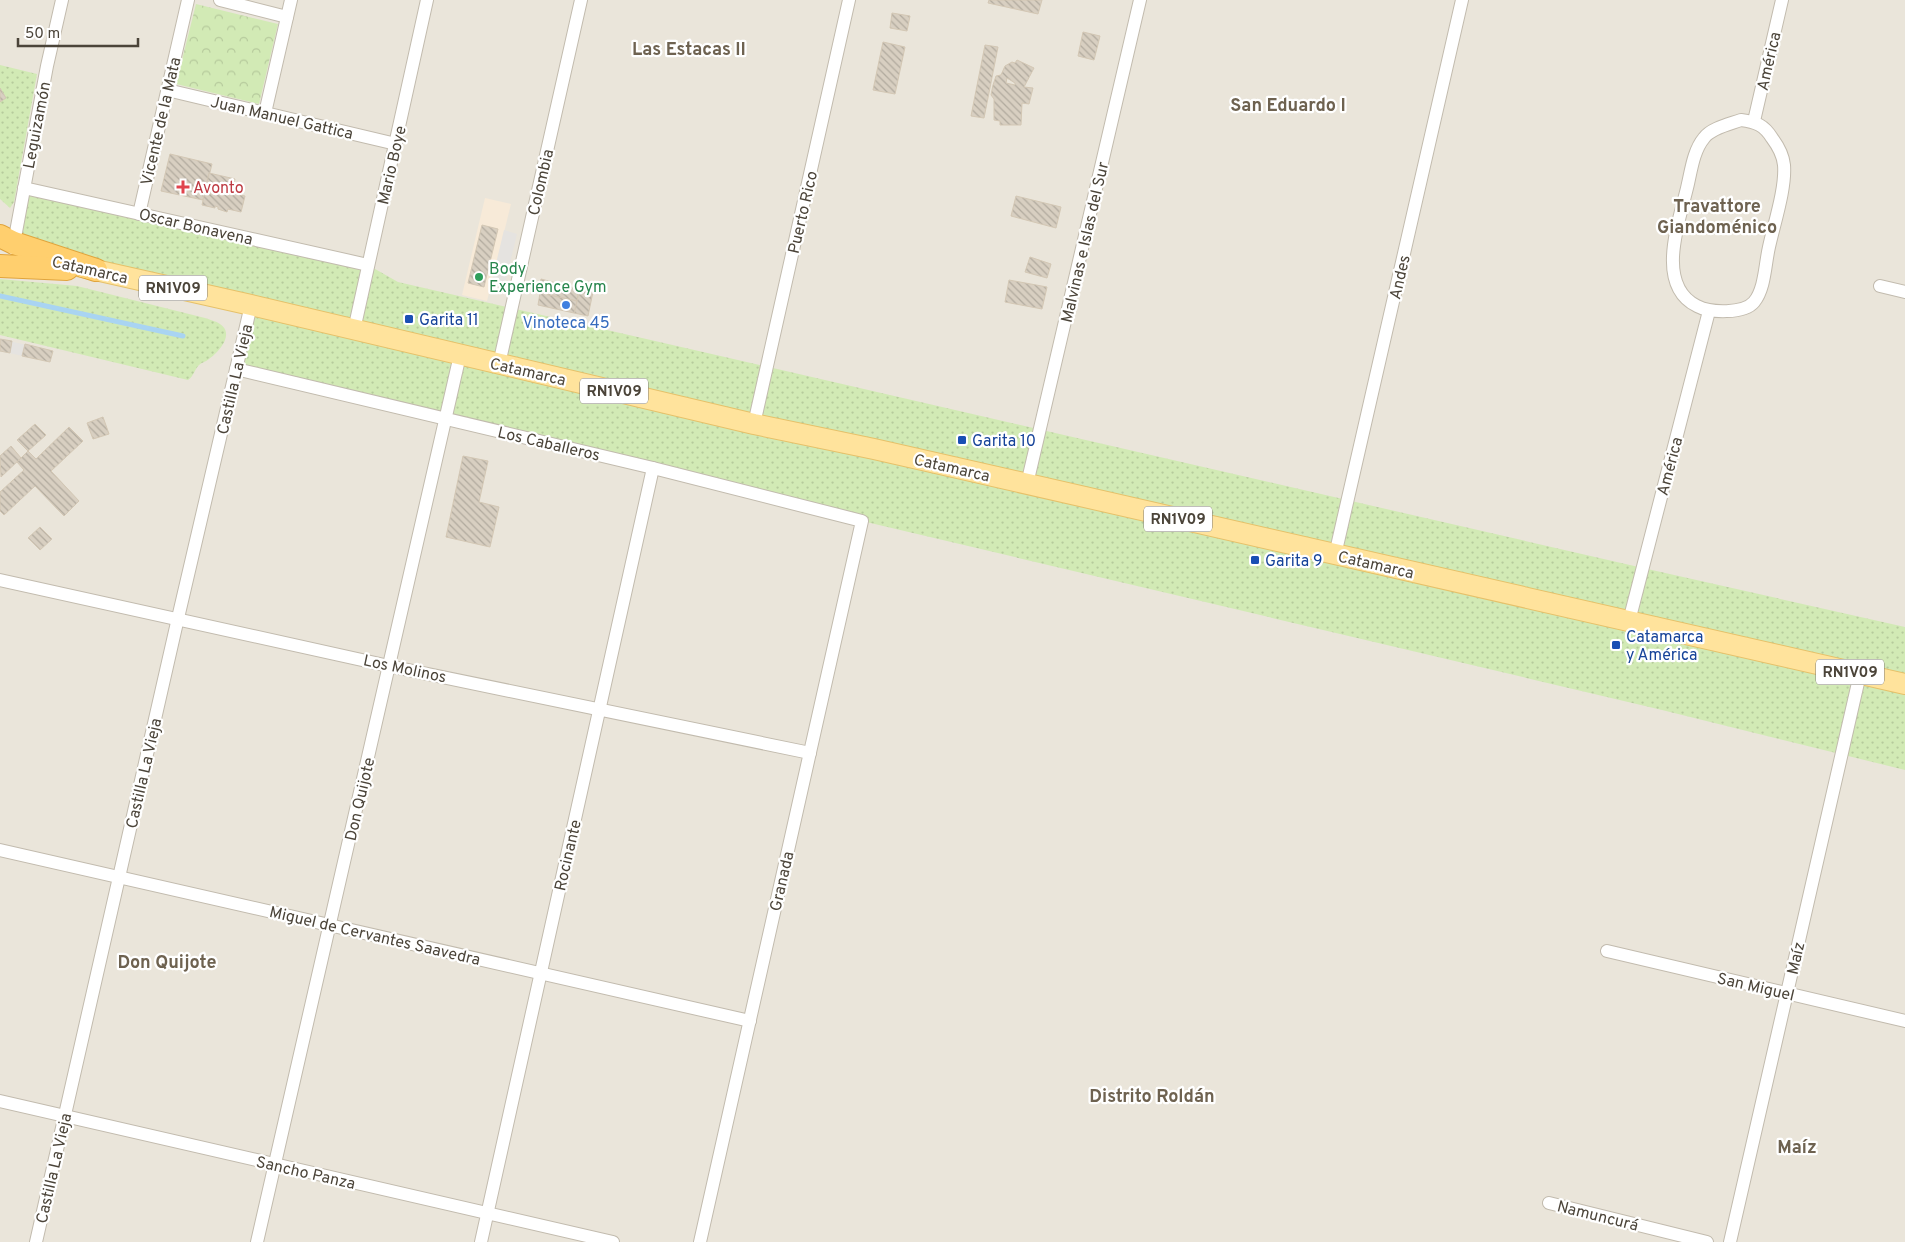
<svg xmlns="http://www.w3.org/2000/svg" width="1905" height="1242" font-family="Overpass,sans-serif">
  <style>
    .residential { fill: #eae5da }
    .commercial { fill: #f7ead8 }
    .grass { fill: url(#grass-dots) }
    .forest { fill: url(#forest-crowns) }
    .parking { fill: #e5e3e0 }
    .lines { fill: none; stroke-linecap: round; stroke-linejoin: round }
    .stream { stroke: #a9d4f2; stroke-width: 5 }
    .building { fill: url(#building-back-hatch); stroke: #d3c7b4; fill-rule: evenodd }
    .street-casing { stroke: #c2bbae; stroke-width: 14 }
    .primary-casing { stroke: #e6c16a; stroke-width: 22 }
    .highway-casing { stroke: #e0a43c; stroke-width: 24 }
    .street { stroke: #fff; stroke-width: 12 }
    .primary { stroke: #ffe39c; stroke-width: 20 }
    .highway { stroke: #ffcf6e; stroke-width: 22 }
    .health-dot { fill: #e0444e; stroke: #fff; stroke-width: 2 }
    .leisure-dot { fill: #2e9e5b; stroke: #fff; stroke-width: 2 }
    .shop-dot { fill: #3f7fe0; stroke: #fff; stroke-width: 2 }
    .transit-dot { fill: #1a4fb4; stroke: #fff; stroke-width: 2 }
    .labels { text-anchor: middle; stroke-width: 4.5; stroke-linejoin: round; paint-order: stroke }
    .shield { fill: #fff; stroke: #817c74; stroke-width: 1 }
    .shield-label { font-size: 15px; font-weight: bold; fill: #4b4439 }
    .street-label { font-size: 16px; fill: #4b4439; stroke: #fff }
    .health-label { font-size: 16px; fill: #be3a42; stroke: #fff; text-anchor: start }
    .leisure-label { font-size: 16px; fill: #27864d; stroke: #fff; text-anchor: start }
    .transit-label { font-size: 16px; fill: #164399; stroke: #fff; text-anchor: start }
    .shop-label { font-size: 16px; fill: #366cbe; stroke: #fff }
    .neighbourhood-label { font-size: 18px; font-weight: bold; fill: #6e6250; stroke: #fff }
  </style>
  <defs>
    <pattern id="grass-dots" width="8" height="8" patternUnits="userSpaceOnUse" patternTransform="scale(1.25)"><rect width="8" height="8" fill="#d2eab5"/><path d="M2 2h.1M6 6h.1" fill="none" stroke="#b6ca9c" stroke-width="1.8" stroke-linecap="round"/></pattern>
    <pattern id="forest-crowns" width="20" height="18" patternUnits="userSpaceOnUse" patternTransform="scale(1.25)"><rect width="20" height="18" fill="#d2eab5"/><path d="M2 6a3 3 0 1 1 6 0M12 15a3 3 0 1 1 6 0" fill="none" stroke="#b6ca9c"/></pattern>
    <pattern id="building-back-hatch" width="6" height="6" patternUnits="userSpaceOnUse" patternTransform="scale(1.25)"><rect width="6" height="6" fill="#d8cfc1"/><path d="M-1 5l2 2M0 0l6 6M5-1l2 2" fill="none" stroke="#b1aa9e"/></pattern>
  </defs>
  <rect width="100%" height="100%" fill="#f6f3ec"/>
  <!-- residential -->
  <rect class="residential" x="0" y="0" width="1905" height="1242"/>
  <!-- commercial -->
  <path class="commercial" d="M 485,198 L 511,204 L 487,301 L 462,295 Z"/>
  <!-- grass -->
  <g class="grass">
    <path d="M 0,65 L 37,74 L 14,202 L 10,208 L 0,199 Z"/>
    <path d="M 24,188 L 368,265 L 398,282 L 1643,568 L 1905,627 L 1905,770 L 1662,710 L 862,521 L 236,369 L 251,305 L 14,243 Z"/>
    <path d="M 0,279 L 77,286 L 205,318 C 210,320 216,321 220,324 C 235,334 219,352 209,359 C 206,362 202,362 199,365 C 194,370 194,376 188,380 L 0,335 Z"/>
  </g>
  <!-- forest -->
  <path class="forest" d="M 196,4 L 278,24 L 259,104 L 176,84 Z"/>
  <!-- parking -->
  <g class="parking">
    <path d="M 504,230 L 517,234 L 503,292 L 490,289 Z"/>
    <path d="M 0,339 L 53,351 L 50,362 L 0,351 Z"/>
  </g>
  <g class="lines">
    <!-- stream -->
    <path class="stream" d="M 0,296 L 183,336"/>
  </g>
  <!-- building -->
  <g class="building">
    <path d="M 989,0 L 1042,0 L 1038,14 L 988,3 Z"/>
    <path d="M 892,13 L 910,16 L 907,31 L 890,28 Z"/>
    <path d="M 1083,32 L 1100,36 L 1094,60 L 1078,56 Z"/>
    <path d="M 883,42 L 905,47 L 895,94 L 873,90 Z"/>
    <path d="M 985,45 L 998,47 L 984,118 L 971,116 Z"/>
    <path d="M 1017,60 L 1034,68 L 1024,87 L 1033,88 L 1029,104 L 1022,103 L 1021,125 L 1000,125 L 1000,121 L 994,120 L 994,99 L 991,95 L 993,85 L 996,76 L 1001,75 L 1005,66 L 1012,62 L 1015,63 ZM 1007,78 L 1015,83 L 1015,85 L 1006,83 Z"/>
    <path d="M 0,88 L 6,98 L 0,102 Z"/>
    <path d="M 170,154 L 212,164 L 203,200 L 161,191 Z"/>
    <path d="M 209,173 L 235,179 L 232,193 L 245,196 L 241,212 L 228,209 L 227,212 L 218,209 L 218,207 L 215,206 L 215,208 L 202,205 Z"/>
    <path d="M 1016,196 L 1061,207 L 1056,228 L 1011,216 Z"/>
    <path d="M 482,225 L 498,229 L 484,287 L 468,283 Z"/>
    <path d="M 1030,257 L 1051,264 L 1047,278 L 1025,272 Z"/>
    <path d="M 541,279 L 579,289 L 577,301 L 538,293 Z"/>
    <path d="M 1009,280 L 1047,287 L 1042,309 L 1005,302 Z"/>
    <path d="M 581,284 L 594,287 L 588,316 L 574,313 Z"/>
    <path d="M 540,293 L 577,301 L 574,313 L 538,305 Z"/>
    <path d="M 0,339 L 12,341 L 10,353 L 0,351 Z"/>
    <path d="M 25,344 L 53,351 L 50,362 L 22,356 Z"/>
    <path d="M 103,417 L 109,434 L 93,439 L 87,423 Z"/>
    <path d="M 35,424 L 46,435 L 28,451 L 17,440 Z"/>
    <path d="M 69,427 L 83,441 L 51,471 L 79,501 L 64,516 L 35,486 L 4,515 L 0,511 L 0,492 L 24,470 L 17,462 L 28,451 L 36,459 Z"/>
    <path d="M 11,446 L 21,458 L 1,477 L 0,456 Z"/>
    <path d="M 463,456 L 488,461 L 479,502 L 499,507 L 490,547 L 446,537 Z"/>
    <path d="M 40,527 L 52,539 L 40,550 L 28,538 Z"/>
  </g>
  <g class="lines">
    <!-- street casing -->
    <g class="street-casing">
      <g id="street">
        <path d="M 220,0 L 287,17"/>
        <path d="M 167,90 L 396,144"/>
        <path d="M 265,113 L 291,0"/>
        <path d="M 1741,120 C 1756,122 1764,125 1772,138 C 1778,146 1783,155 1784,165 C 1786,188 1774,224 1769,247 C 1765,264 1765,289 1754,302 C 1744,314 1710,313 1697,306 C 1655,285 1679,222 1687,188 C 1691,172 1693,151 1704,138 C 1711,128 1730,124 1741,120 Z"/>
        <path d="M 1754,121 L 1782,0"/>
        <path d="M 24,188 L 368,265"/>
        <path d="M 139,214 L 188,0"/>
        <path d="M 13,248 L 47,66 L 62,0"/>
        <path d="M 1880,286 L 1905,292"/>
        <path d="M 354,330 L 427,0"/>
        <path d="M 499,364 L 581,0"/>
        <path d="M 236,369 L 653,468 L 862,521 L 700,1242"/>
        <path d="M 754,424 L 849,0"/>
        <path d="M 1027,484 L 1140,0"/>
        <path d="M 1335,555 L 1462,0"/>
        <path d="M 0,580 L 389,666 L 810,753"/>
        <path d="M 1629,621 L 1709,311"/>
        <path d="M 0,850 L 750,1021"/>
        <path d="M 1607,951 L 1905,1021"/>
        <path d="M 0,1101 L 613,1242"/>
        <path d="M 1549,1203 L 1707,1242"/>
        <path d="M 36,1242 L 178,618 L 251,305"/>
        <path d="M 257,1242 L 460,355"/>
        <path d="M 481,1242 L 653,468"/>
        <path d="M 1730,1242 L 1860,674"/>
      </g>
    </g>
    <!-- primary casing -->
    <g class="primary-casing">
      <path id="primary" d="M 82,267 L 251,305 L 754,424 L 874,449 L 1905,684"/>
    </g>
    <!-- highway casing -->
    <g class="highway-casing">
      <g id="highway">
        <path d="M 0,236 L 14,243 L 96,270"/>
        <path d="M 0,266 L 67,269"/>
      </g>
    </g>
    <!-- street -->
    <use href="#street" class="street"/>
    <!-- primary -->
    <use href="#primary" class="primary"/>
    <!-- highway -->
    <use href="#highway" class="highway"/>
  </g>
  <!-- markers -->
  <path class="health-dot" d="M180.5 179.5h5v5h5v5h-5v5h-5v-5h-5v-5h5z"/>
  <circle class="leisure-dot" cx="479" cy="277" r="5"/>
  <circle class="shop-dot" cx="566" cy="305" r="5"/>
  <g class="transit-dot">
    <rect x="404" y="314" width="10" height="10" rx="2.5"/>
    <rect x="957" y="435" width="10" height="10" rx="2.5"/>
    <rect x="1250" y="555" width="10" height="10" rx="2.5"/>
    <rect x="1611" y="640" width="10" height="10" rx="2.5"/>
  </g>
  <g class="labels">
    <!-- shield labels -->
    <g class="shield">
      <rect x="139" y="275.5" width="68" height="25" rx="4"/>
      <rect x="580" y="378.5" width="68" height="25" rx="4"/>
      <rect x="1144" y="506.5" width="68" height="25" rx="4"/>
      <rect x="1816" y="659.5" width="68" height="25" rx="4"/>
    </g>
    <g class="shield-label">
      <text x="173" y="293">RN1V09</text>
      <text x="614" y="396">RN1V09</text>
      <text x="1178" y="524">RN1V09</text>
      <text x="1850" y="677">RN1V09</text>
    </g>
    <!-- street labels -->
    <g class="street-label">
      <text transform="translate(1768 61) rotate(-77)" y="6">América</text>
      <text transform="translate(282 117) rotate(13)" y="6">Juan Manuel Gattica</text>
      <text transform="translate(160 121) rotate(-77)" y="6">Vicente de la Mata</text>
      <text transform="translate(36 125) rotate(-79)" y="6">Leguizamón</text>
      <text transform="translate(391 165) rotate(-77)" y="6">Mario Boye</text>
      <text transform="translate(540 182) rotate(-77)" y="6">Colombia</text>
      <text transform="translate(802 212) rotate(-77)" y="6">Puerto Rico</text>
      <text transform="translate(196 226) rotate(13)" y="6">Oscar Bonavena</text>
      <text transform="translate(1084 242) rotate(-77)" y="6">Malvinas e Islas del Sur</text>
      <text transform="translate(90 269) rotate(13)" y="6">Catamarca</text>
      <text transform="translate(1399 277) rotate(-77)" y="6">Andes</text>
      <text transform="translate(528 371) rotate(13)" y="6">Catamarca</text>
      <text transform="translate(234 379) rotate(-77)" y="6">Castilla La Vieja</text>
      <text transform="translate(549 443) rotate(13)" y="6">Los Caballeros</text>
      <text transform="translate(1669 466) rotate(-75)" y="6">América</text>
      <text transform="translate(952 467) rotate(13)" y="6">Catamarca</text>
      <text transform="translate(1376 564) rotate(13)" y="6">Catamarca</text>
      <text transform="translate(405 668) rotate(12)" y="6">Los Molinos</text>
      <text transform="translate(143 773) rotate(-77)" y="6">Castilla La Vieja</text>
      <text transform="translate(359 799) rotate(-77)" y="6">Don Quijote</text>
      <text transform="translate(567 855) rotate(-77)" y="6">Rocinante</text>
      <text transform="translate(781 881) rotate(-77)" y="6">Granada</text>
      <text transform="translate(375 935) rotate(13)" y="6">Miguel de Cervantes Saavedra</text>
      <text transform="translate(1795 958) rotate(-77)" y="6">Maíz</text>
      <text transform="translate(1756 986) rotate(13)" y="6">San Miguel</text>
      <text transform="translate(53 1168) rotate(-77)" y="6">Castilla La Vieja</text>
      <text transform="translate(306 1172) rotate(13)" y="6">Sancho Panza</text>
      <text transform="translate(1598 1215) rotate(14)" y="6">Namuncurá</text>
    </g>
    <!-- health labels -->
    <g class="health-label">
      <text x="193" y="193">Avonto</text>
    </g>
    <!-- leisure labels -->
    <g class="leisure-label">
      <text x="489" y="274">Body<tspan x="489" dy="18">Experience Gym</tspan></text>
    </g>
    <!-- transit labels -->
    <g class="transit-label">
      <text x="419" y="325">Garita 11</text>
      <text x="972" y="446">Garita 10</text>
      <text x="1265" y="566">Garita 9</text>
      <text x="1626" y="642">Catamarca<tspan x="1626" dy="18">y América</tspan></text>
    </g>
    <!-- shop labels -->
    <g class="shop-label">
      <text x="566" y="328">Vinoteca 45</text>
    </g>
    <!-- neighbourhood labels -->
    <g class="neighbourhood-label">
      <text x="689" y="55">Las Estacas II</text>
      <text x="1288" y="111">San Eduardo I</text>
      <text x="1717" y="212">Travattore<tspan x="1717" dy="21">Giandoménico</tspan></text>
      <text x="167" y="968">Don Quijote</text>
      <text x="1152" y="1102">Distrito Roldán</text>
      <text x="1797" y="1153">Maíz</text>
    </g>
  </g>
  <!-- scale -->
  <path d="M18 38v8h120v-8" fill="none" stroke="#4b4439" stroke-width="2.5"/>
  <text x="25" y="38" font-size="15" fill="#4b4439" stroke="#ffffff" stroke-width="4" paint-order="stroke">50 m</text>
</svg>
